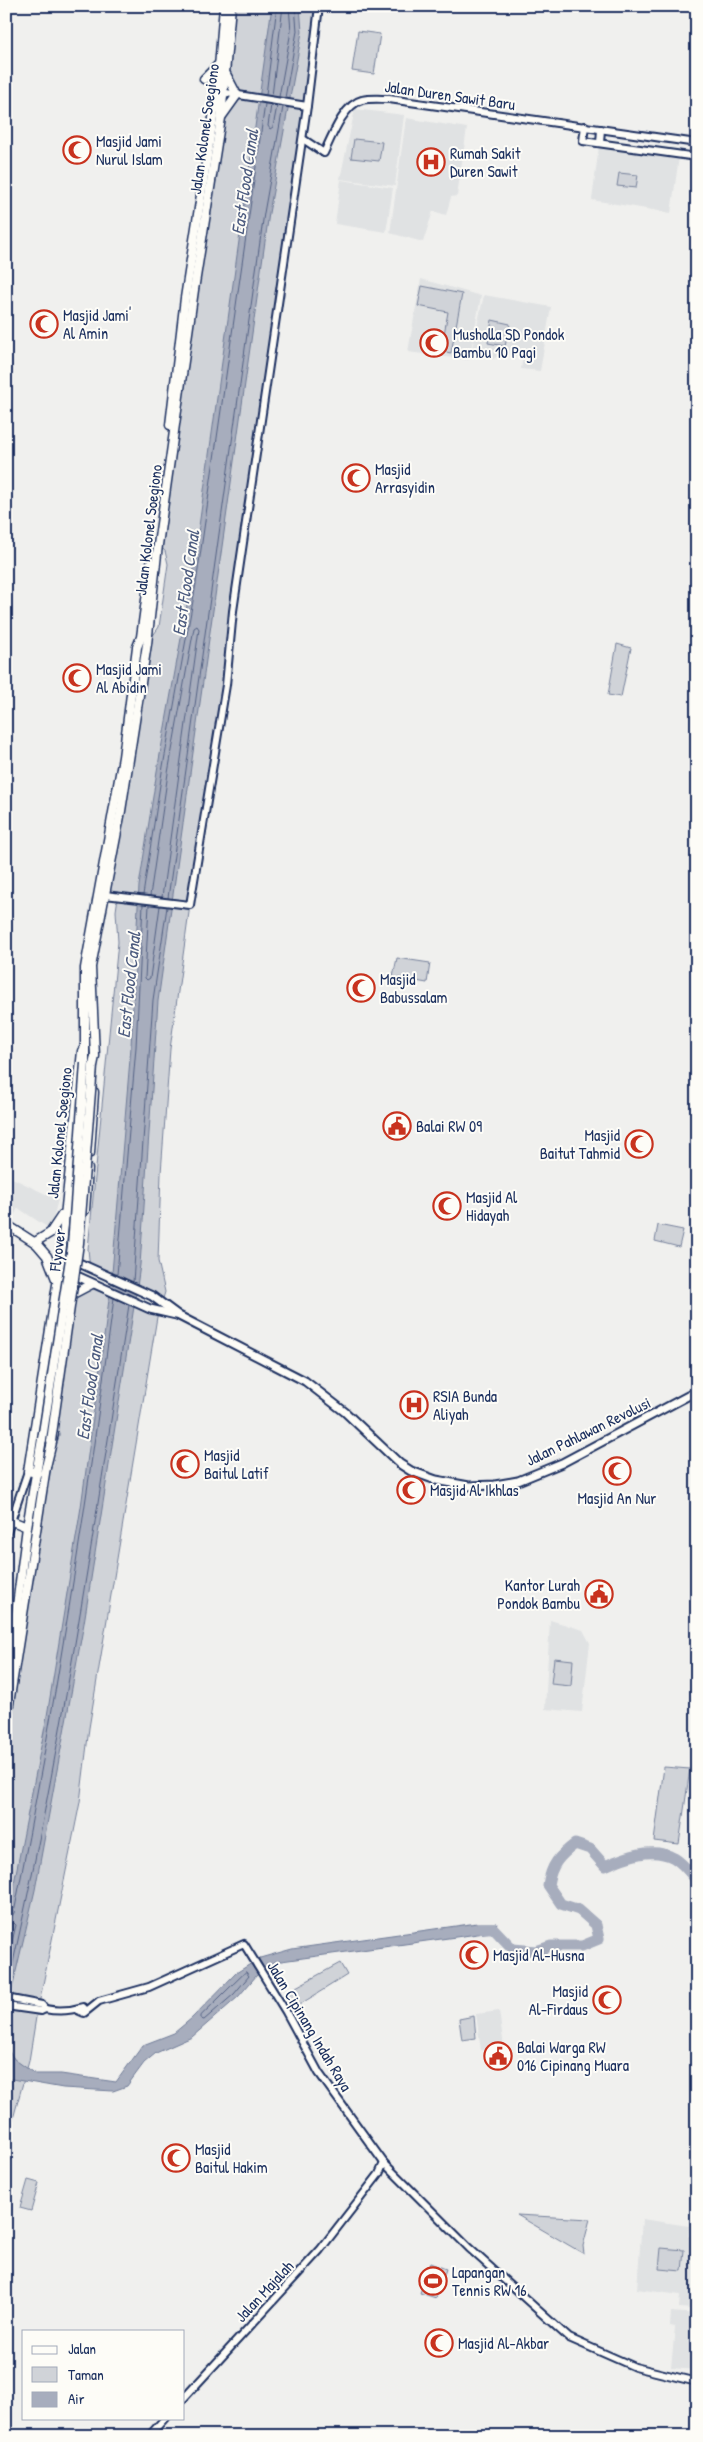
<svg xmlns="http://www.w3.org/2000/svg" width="703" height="2442" font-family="'Patrick Hand',sans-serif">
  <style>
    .built { fill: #e0e2e3 }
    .green { fill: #d0d3d8; stroke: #76819b }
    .water { fill: #a7adbd; stroke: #6f7b97 }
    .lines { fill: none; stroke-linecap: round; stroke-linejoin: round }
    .shore { stroke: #536184; stroke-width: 1 }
    .river { stroke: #a7adbd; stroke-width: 11 }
    .tertiary-casing { stroke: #1b2f5e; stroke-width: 10 }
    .secondary-casing { stroke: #1b2f5e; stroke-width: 11 }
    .primary-casing { stroke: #1b2f5e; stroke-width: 11 }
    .tertiary { stroke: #fdfcf7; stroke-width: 6 }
    .secondary { stroke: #fdfcf7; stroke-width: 7 }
    .primary { stroke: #fdfcf7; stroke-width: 8 }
    .primary-bridge-casing { stroke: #1b2f5e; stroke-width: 11; stroke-linecap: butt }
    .primary-bridge { stroke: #fdfcf7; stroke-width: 8 }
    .labels { text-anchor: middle; stroke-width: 4; stroke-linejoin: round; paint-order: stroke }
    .street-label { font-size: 16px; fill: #1b2f5e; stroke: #fdfcf7 }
    .poi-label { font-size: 16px; fill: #1b2f5e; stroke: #fdfcf7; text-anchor: start }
    .water-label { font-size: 18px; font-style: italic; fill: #4c5b7f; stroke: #fdfcf7 }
  </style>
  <rect width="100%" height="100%" fill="#f0f0ee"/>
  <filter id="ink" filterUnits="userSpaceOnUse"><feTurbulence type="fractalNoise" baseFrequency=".02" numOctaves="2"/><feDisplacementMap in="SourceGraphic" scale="10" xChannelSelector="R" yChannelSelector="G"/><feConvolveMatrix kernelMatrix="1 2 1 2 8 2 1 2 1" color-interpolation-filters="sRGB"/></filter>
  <g filter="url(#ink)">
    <!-- built -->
    <g class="built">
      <path d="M 355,109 L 404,115 L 395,186 L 340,179 Z"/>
      <path d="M 406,118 L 467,128 L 457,196 L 451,197 L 446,215 L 433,211 L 423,242 L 390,233 Z"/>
      <path d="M 599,146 L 679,157 L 671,213 L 592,200 Z"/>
      <path d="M 341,180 L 393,188 L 386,232 L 335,224 Z"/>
      <path d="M 421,279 L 481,296 L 469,360 L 408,352 Z"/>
      <path d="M 484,295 L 551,307 L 540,371 L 521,369 L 523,357 L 521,356 L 504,353 L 493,359 L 471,353 Z"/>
      <path d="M 6,1175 L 58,1200 L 50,1229 L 18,1208 L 12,1219 L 6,1216 Z"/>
      <path d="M 550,1620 L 583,1630 L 590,1643 L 582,1712 L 545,1709 Z"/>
      <path d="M 499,2011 L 504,2047 L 481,2050 L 476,2014 Z"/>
      <path d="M 642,2219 L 689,2226 L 688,2236 L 697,2237 L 697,2265 L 692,2309 L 679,2308 L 680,2295 L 637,2289 Z"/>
      <path d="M 671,2312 L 697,2314 L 697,2370 L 671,2368 L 675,2327 L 670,2326 Z"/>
    </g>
    <!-- green -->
    <g class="green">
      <path d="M 231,6 L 318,6 L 233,611 L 226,685 L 190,905 L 170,1049 L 161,1173 L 158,1261 L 165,1292 L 162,1302 L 90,1269 L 88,1249 L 118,942 L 116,911 L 118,897 L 105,895 L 147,644 L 159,627 L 168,564 L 165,551 L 158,545 L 205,225 Z"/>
      <path d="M 358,31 L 380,34 L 374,74 L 352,71 Z"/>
      <path d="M 354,139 L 382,142 L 379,161 L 351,158 Z"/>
      <path d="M 619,173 L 638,175 L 636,188 L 617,186 Z"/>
      <path d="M 422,286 L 462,294 L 451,353 L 441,351 L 448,312 L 418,306 Z"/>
      <path d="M 492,320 L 510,324 L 505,346 L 488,343 Z"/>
      <path d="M 617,644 L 631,648 L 621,697 L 608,695 Z"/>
      <path d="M 397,958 L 430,963 L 427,983 L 393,977 Z"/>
      <path d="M 658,1225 L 683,1230 L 679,1247 L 655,1241 Z"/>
      <path d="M 88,1282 L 158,1311 L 89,1728 L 80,1802 L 39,2004 L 6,1998 L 6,1723 L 75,1293 Z"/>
      <path d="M 554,1658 L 573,1660 L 571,1686 L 551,1684 Z"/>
      <path d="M 664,1767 L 690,1769 L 679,1844 L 654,1841 Z"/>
      <path d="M 340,1963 L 347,1975 L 294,2008 L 285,1993 Z"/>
      <path d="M 8,2006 L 37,2011 L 29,2061 L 6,2144 L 6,2078 L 12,2080 L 14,2059 L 6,2047 Z"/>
      <path d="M 474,2016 L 476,2038 L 462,2040 L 459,2019 Z"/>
      <path d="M 28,2180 L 39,2183 L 31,2211 L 20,2208 Z"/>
      <path d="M 517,2215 L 590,2219 L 583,2246 L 584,2254 Z"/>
      <path d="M 661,2248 L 684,2250 L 682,2271 L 659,2269 Z"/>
      <path d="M 430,2263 L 446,2269 L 436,2298 L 420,2293 Z"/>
    </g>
    <!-- water -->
    <g class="water">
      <path d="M 272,6 L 300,6 L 302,32 L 269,213 L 158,1001 L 140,1265 L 136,1294 L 84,1623 L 35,1890 L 6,2014 L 6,1924 L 47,1716 L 81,1507 L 111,1285 L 131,1047 L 139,886 L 157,771 L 191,583 Z"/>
      <path d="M 477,1923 L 497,1923 L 492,1932 L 274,1962 L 257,1975 L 238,1997 L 192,2037 L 156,2053 L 144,2063 L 127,2086 L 113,2091 L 63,2088 L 6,2078 L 6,2047 L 14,2059 L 35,2074 L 61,2074 L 116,2082 L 143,2045 L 174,2033 L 192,2018 L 236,1973 L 260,1958 L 292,1949 Z"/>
    </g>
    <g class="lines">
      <!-- shore -->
      <g class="shore">
        <path d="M 266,95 L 277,6"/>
        <path d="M 272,96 L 283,6"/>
        <path d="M 279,97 L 291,31 L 289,6"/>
        <path d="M 285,98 L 297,31 L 295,6"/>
        <path d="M 271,105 L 268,126 L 270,129 L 273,127 L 277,106"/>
        <path d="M 143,895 L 162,772 L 196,584 L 265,104"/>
        <path d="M 150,896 L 168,773 L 194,628 L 197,626 L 199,629 L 162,897"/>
        <path d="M 168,898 L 264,213 L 283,107"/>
        <path d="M 149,905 L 145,978 L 147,980 L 150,978 L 160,906"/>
        <path d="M 117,1275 L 136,1047 L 143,904"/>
        <path d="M 133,1282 L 153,1000 L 167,907"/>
        <path d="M 6,1918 L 11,1917 L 14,1913 C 55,1709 87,1504 114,1298"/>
        <path d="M 6,1924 L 14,1923 L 16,1925 L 6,1966"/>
        <path d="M 246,1972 L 249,1976 L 234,1994 L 204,2020 L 201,2019 L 201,2016 Z"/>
        <path d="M 6,1993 C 59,1766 93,1535 129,1305"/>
      </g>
      <!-- river -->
      <path class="river" d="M 479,1928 L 493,1928 L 513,1949 L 536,1951 L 551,1946 L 582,1946 L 599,1939 L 596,1925 L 579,1910 L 561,1904 L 548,1885 C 551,1865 559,1856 575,1844 L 590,1849 L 605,1866 C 625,1857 652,1846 674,1858 C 682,1862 691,1874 697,1881"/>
      <!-- tertiary casing -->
      <g class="tertiary-casing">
        <g id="tertiary">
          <path d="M 220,92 L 307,106"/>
          <path d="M 585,126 L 583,141 L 697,157"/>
          <path d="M 303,139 L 324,153 C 331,138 344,104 362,100 C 370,98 380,99 389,99 L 697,143"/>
          <path d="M 600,143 L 601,129"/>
          <path d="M 105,895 L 190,905 L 226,685 L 233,611 L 307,106 L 319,6"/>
          <path d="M 6,1536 L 28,1471"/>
          <path d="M 6,1998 L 42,2005 L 45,2009"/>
          <path d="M 6,2006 L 41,2011 L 45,2009 C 59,2012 70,2011 83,2007 L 86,2010"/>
          <path d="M 77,2010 L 84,2013 L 99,2001 L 149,1987 L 244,1944 L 286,2012 L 319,2073 L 384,2163 L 469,2248 L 569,2338 L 635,2367 L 697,2382"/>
          <path d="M 184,2398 L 320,2250 L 379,2174 L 384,2163"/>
          <path d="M 149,2436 L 165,2418"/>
        </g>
      </g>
      <!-- secondary casing -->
      <g class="secondary-casing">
        <g id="secondary">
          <path d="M 79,1263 L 152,1296 L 179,1316 L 305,1381 L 345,1412 L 400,1464 L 411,1471 L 436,1480 L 469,1486 L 495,1485 L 518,1481 L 562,1463 L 697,1391"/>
          <path d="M 77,1276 L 150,1309 L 176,1315"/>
        </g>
      </g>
      <!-- primary casing -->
      <g class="primary-casing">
        <g id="primary">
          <path d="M 204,79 L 220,63"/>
          <path d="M 222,116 L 237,95 L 226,74"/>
          <path d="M 170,425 L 185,298 L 217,92 L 224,6"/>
          <path d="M 85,1063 L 85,968 L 123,757 L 137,647 L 141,637 L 151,563"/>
          <path d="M 93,1066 L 95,1056 L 91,967 L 121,811 L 147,644 L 158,545 L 194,290 L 221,118 L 231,6"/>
          <path d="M 90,1153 L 94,1092"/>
          <path d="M 85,1210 L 88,1169"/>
          <path d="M 6,1224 L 37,1244"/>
          <path d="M 56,1279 L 47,1256 L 35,1242 L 50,1233 L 62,1215"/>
          <path d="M 75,1293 L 92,1284"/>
          <path d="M 45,1471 L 54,1434"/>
          <path d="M 37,1473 L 28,1471 L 60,1265 L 82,1051"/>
          <path d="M 12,1521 L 27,1527"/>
          <path d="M 6,1692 L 27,1527 L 42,1439"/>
          <path d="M 6,1723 L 46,1467"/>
        </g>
      </g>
      <!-- tertiary -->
      <use href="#tertiary" class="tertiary"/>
      <!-- secondary -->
      <use href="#secondary" class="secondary"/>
      <!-- primary -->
      <use href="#primary" class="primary"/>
      <!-- primary-bridge casing -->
      <g class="primary-bridge-casing">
        <g id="primary-bridge">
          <path d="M 42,1439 L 72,1246 L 85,1063"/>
          <path d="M 51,1441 L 79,1243 L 93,1066"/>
        </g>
      </g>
      <!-- primary-bridge -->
      <use href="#primary-bridge" class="primary-bridge"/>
    </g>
  </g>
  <!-- icons -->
  <defs>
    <g id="mosque-ring" transform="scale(1.4375)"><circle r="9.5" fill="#fdfcf7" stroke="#c8321e" stroke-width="1.5"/><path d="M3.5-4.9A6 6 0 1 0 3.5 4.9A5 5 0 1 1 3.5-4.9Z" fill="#c8321e"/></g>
    <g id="hospital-ring" transform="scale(1.4375)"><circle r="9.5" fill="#fdfcf7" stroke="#c8321e" stroke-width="1.5"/><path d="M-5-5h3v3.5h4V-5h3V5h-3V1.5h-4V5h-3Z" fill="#c8321e"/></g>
    <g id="civic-ring" transform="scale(1.4375)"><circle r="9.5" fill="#fdfcf7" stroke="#c8321e" stroke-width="1.5"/><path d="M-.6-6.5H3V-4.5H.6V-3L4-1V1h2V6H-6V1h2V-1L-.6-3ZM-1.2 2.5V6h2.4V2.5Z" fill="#c8321e"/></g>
    <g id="stadium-ring" transform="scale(1.4375)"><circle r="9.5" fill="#fdfcf7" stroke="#c8321e" stroke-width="1.5"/><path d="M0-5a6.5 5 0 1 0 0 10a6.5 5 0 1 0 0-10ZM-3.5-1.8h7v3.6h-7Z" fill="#c8321e"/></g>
  </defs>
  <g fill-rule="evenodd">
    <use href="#mosque-ring" x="77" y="150"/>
    <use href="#hospital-ring" x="431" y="162"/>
    <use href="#mosque-ring" x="44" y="324"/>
    <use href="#mosque-ring" x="434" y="343"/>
    <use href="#mosque-ring" x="356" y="478"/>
    <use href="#mosque-ring" x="77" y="678"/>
    <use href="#mosque-ring" x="361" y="988"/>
    <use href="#civic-ring" x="397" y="1126"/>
    <use href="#mosque-ring" x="639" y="1144"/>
    <use href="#mosque-ring" x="447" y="1206"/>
    <use href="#hospital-ring" x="414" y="1405"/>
    <use href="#mosque-ring" x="185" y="1464"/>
    <use href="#mosque-ring" x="617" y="1471"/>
    <use href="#mosque-ring" x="411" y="1490"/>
    <use href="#civic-ring" x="599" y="1594"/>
    <use href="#mosque-ring" x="474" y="1955"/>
    <use href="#mosque-ring" x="607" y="2000"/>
    <use href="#civic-ring" x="498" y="2056"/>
    <use href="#mosque-ring" x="176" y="2158"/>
    <use href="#stadium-ring" x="433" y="2281"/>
    <use href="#mosque-ring" x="439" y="2343"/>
  </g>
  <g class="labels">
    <!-- street labels -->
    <g class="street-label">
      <text transform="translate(450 95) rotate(8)" y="6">Jalan Duren Sawit Baru</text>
      <text transform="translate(204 129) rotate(-82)" y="6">Jalan Kolonel Soegiono</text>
      <text transform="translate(148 530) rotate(-83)" y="6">Jalan Kolonel Soegiono</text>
      <text transform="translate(59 1133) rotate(-84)" y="6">Jalan Kolonel Soegiono</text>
      <text transform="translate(57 1250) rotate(-83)" y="6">Flyover</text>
      <text transform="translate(588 1431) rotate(-26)" y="6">Jalan Pahlawan Revolusi</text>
      <text transform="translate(310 2026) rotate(59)" y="6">Jalan Cipinang Indah Raya</text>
      <text transform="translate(264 2291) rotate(-47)" y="6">Jalan Majalah</text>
    </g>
    <!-- poi labels -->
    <g class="poi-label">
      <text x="96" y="147">Masjid Jami<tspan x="96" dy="18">Nurul Islam</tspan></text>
      <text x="450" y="159">Rumah Sakit<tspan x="450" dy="18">Duren Sawit</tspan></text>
      <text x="63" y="321">Masjid Jami'<tspan x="63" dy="18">Al Amin</tspan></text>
      <text x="453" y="340">Musholla SD Pondok<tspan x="453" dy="18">Bambu 10 Pagi</tspan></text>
      <text x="375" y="475">Masjid<tspan x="375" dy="18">Arrasyidin</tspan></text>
      <text x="96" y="675">Masjid Jami<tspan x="96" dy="18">Al Abidin</tspan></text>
      <text x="380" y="985">Masjid<tspan x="380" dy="18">Babussalam</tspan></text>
      <text x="416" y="1132">Balai RW 09</text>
      <text x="620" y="1141" text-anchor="end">Masjid<tspan x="620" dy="18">Baitut Tahmid</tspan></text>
      <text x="466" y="1203">Masjid Al<tspan x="466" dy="18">Hidayah</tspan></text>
      <text x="433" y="1402">RSIA Bunda<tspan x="433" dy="18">Aliyah</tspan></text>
      <text x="204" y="1461">Masjid<tspan x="204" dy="18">Baitul Latif</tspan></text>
      <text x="430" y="1496">Masjid Al Ikhlas</text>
      <text x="617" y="1504" text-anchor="middle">Masjid An Nur</text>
      <text x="580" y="1591" text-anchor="end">Kantor Lurah<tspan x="580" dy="18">Pondok Bambu</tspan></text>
      <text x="493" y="1961">Masjid Al-Husna</text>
      <text x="588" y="1997" text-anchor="end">Masjid<tspan x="588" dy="18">Al-Firdaus</tspan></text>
      <text x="517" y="2053">Balai Warga RW<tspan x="517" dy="18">016 Cipinang Muara</tspan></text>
      <text x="195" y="2155">Masjid<tspan x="195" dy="18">Baitul Hakim</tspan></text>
      <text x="452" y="2278">Lapangan<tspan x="452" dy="18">Tennis RW 16</tspan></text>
      <text x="458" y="2349">Masjid Al-Akbar</text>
    </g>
    <!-- water labels -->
    <g class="water-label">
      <text transform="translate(245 182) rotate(-82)" y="6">East Flood Canal</text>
      <text transform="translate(186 583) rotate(-82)" y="6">East Flood Canal</text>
      <text transform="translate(129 985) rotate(-84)" y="6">East Flood Canal</text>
      <text transform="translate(90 1387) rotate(-82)" y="6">East Flood Canal</text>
    </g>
  </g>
  <!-- margin -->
  <rect width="703" height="2442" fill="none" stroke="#fdfcf7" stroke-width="25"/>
  <rect x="12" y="12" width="678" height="2417" fill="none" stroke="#1b2f5e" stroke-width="2" filter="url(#ink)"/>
  <!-- legend -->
  <rect x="22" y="2330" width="162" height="90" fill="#fdfcf7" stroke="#a3aaba"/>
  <rect x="32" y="2346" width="25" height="8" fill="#fdfcf7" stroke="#a3aaba"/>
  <text x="68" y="2354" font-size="15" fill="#1b2f5e">Jalan</text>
  <rect x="32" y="2367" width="25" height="15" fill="#d0d3d8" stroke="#a3aaba"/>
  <text x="68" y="2380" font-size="15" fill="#1b2f5e">Taman</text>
  <rect x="32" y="2392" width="25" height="15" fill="#a7adbd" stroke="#a3aaba"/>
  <text x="68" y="2404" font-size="15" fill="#1b2f5e">Air</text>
</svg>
